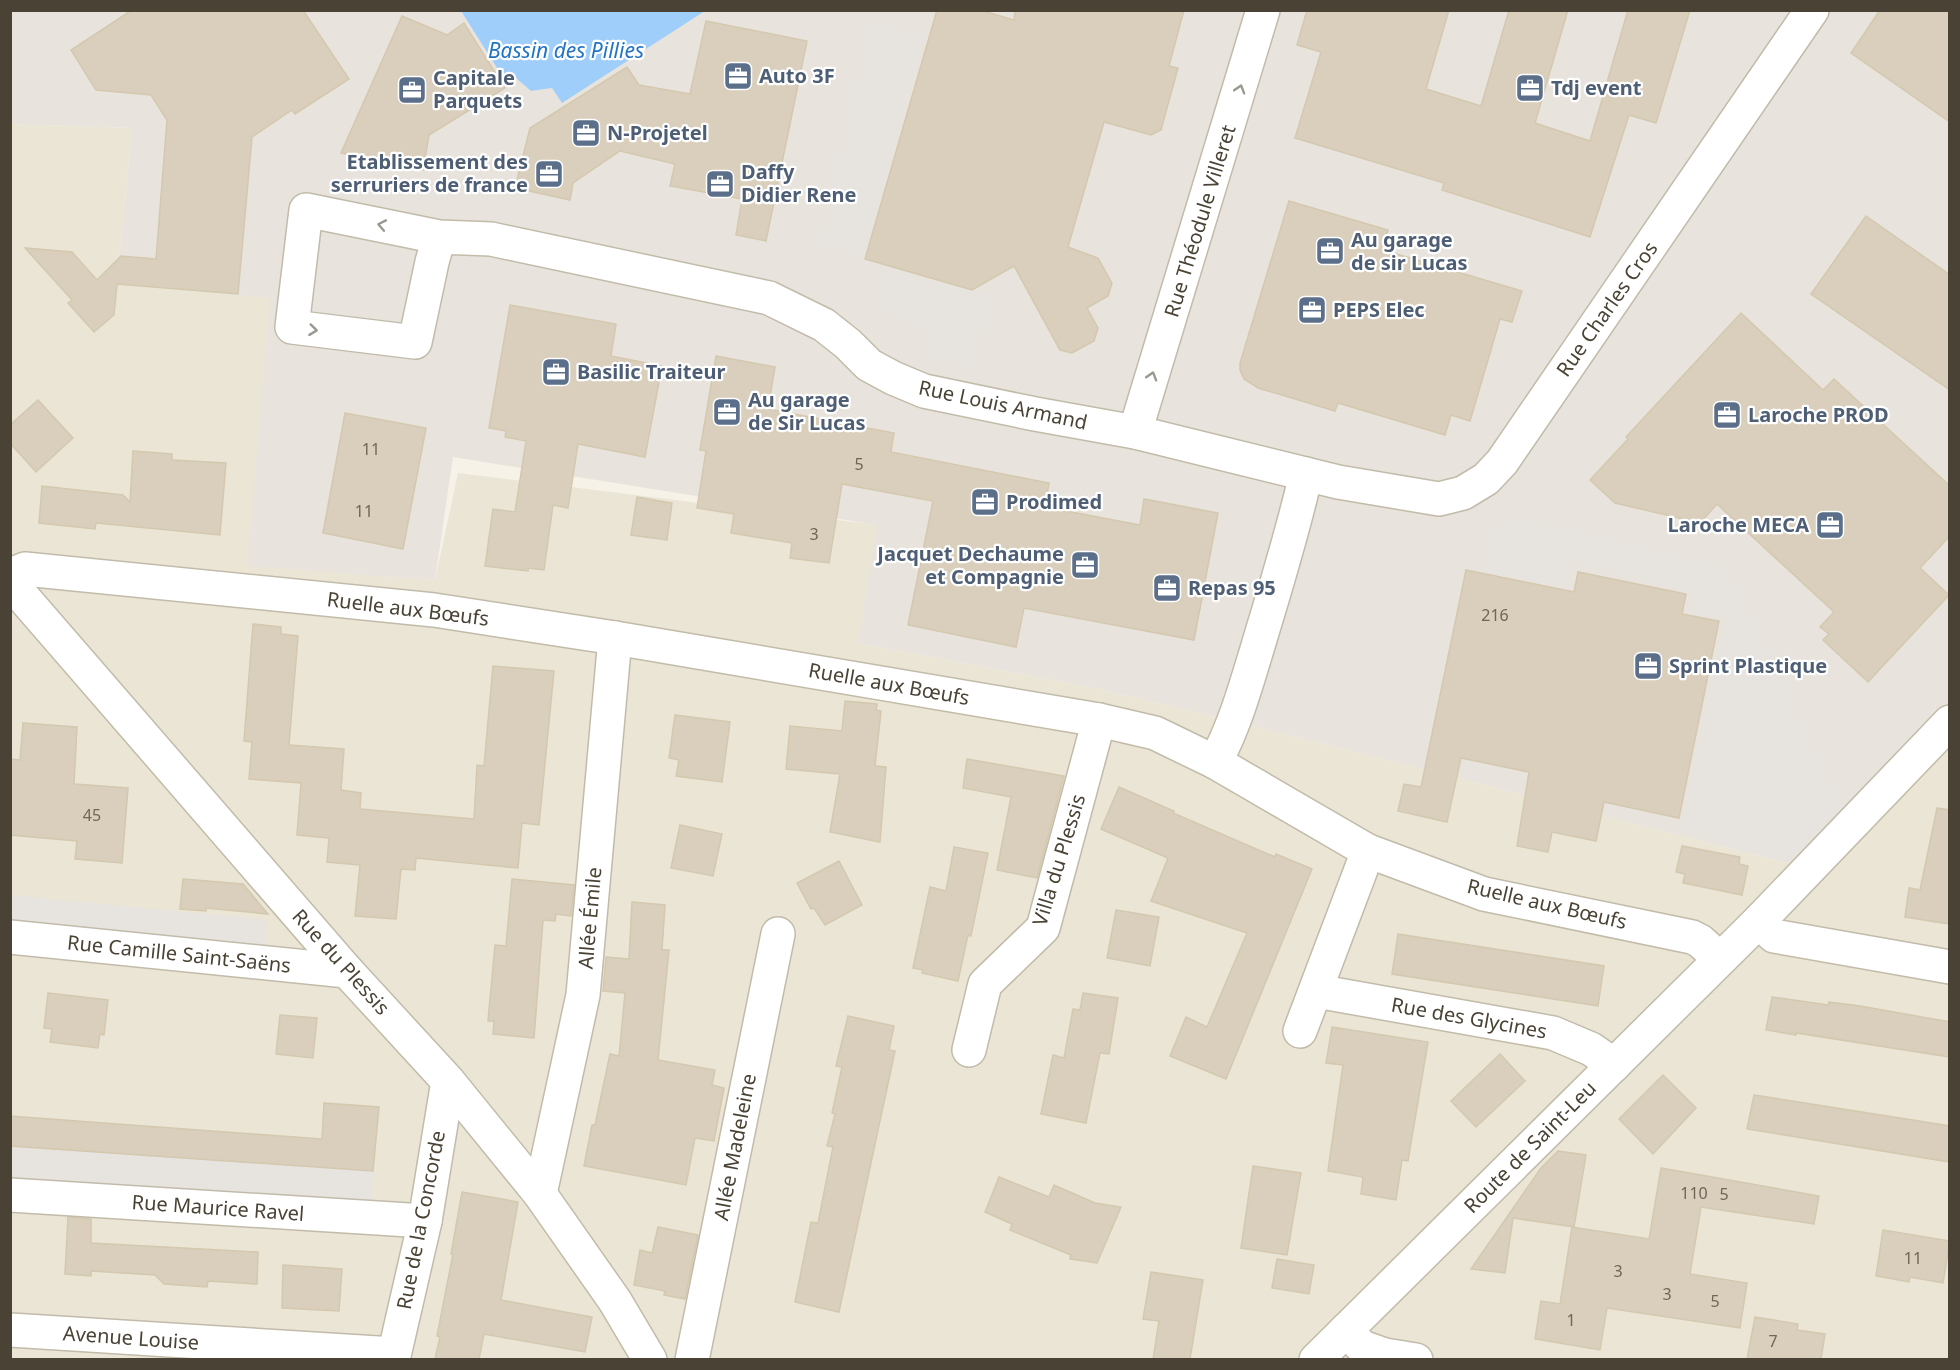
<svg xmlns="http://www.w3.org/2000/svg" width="1960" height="1370" font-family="'Noto Sans',sans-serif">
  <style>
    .residential { fill: #eae5d5 }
    .industrial { fill: #e8e4dd }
    .parking { fill: #e7e4e0 }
    .water { fill: #9ecef9 }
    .building { fill: #d9cfbc; stroke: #d4c8ae; stroke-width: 1.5 }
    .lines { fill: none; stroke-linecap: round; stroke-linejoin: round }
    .minor-casing { stroke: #c2bba9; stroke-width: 36 }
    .minor { stroke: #fff; stroke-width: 33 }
    .oneway { stroke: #9b9890 }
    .labels { text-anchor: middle; stroke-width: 4.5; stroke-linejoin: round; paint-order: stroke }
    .number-label { font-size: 16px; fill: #6e6657 }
    .service-label { font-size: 20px; font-weight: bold; fill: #4e5e75; stroke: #fff; text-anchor: start }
    .street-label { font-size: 20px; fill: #4a4335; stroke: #fff }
    .water-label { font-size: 21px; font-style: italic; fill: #2174c4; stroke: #fff }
  </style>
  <rect width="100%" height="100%" fill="#f6f2e8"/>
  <!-- residential -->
  <path class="residential" d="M 11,124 L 132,128 L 117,283 L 271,298 L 248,565 L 435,580 L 458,473 L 878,525 L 858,643 L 1095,688 L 1314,741 L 1795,865 L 1949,697 L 1949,1359 L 11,1360 Z"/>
  <!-- industrial -->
  <path class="industrial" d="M 11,11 L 461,11 L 502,76 L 515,77 L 531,91 L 552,88 L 562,102 L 705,11 L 1949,11 L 1949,706 L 1795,865 L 1314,741 L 1095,688 L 858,643 L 877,525 L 453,457 L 435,580 L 247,566 L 270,298 L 117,283 L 132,128 L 11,124 Z"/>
  <!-- parking -->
  <g class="parking">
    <path d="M 867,23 L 925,34 L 865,259 L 819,246 Z"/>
    <path d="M 884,270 L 992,295 L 975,373 L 929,354 L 929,338 L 881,304 Z"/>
    <path d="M 1499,514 L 1728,566 L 1842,806 L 1787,863 L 1683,829 L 1727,617 L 1694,611 L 1696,593 L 1572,560 L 1565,584 L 1482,573 Z"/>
    <path d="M 10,895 L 266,920 L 264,949 L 11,925 Z"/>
    <path d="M 10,1116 L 375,1143 L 371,1201 L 11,1180 Z"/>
  </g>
  <!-- water -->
  <path class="water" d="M 461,11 L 705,11 L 562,103 L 552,88 L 531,91 L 515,77 L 502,76 Z"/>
  <!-- building -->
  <g class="building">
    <path d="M 132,10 L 303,10 L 349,79 L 295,114 L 292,110 L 252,137 L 238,294 L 117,284 L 114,315 L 94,332 L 68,303 L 72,300 L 25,248 L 72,252 L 97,280 L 121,256 L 156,259 L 167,120 L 151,95 L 96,90 L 71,50 Z"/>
    <path d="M 937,10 L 980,10 L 1014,20 L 1015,10 L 1184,10 L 1169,66 L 1178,68 L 1161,130 L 1151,135 L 1104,122 L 1068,247 L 1098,258 L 1112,283 L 1108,296 L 1087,308 L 1098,328 L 1094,341 L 1072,353 L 1060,350 L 1014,266 L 972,290 L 865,259 Z"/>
    <path d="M 1307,10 L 1449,10 L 1426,89 L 1481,106 L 1509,10 L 1568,10 L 1535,123 L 1590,141 L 1628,10 L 1690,10 L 1656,123 L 1629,115 L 1590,237 L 1442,190 L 1444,183 L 1295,138 L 1321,52 L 1297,45 Z"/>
    <path d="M 1880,10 L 1950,10 L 1950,122 L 1851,53 Z"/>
    <path d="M 402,16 L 447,35 L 464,23 L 505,88 L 429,135 L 423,170 L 341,153 Z"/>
    <path d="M 706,21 L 807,41 L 766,241 L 736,235 L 742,199 L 670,186 L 675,164 L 620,151 L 573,183 L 570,200 L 515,188 L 530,128 L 627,67 L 639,85 L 690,94 Z"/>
    <path d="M 1289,201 L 1388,230 L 1383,250 L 1522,291 L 1512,322 L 1500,319 L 1470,421 L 1451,415 L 1445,435 L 1338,403 L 1335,411 L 1258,388 L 1244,379 L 1240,370 L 1240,363 Z"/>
    <path d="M 1866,216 L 1950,275 L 1950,390 L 1811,294 Z"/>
    <path d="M 510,305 L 616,324 L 611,356 L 662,366 L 645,457 L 578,444 L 568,508 L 553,505 L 544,570 L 528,568 L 528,571 L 485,566 L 493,509 L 515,512 L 526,441 L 505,437 L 506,431 L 489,428 Z"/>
    <path d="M 1741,313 L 1823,390 L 1834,379 L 1950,486 L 1950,536 L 1920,568 L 1949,595 L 1868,682 L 1823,640 L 1829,634 L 1820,627 L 1834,612 L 1717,504 L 1700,523 L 1615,503 L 1590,480 L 1628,439 L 1626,437 Z"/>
    <path d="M 716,356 L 775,367 L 768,409 L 894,433 L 891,452 L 1049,483 L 1045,507 L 1140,525 L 1144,499 L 1218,513 L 1194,640 L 1024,608 L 1016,647 L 908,625 L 933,501 L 842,484 L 829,563 L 790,558 L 792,543 L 731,533 L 734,514 L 697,508 L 706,451 L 700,450 Z"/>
    <path d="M 38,400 L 73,438 L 36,472 L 10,443 L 10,425 Z"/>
    <path d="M 345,413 L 426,428 L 403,549 L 323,533 Z"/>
    <path d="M 133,451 L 172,454 L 172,460 L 226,463 L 220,535 L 96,523 L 95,529 L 39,523 L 42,486 L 123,495 L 130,502 Z"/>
    <path d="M 637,497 L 672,503 L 667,540 L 631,535 Z"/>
    <path d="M 1466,570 L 1574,592 L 1578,572 L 1686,594 L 1682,614 L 1719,621 L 1679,818 L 1604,802 L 1596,841 L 1552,832 L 1548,852 L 1517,846 L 1529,772 L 1461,758 L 1447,822 L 1398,811 L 1404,784 L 1421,787 Z"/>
    <path d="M 253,624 L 281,627 L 281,634 L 298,636 L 289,745 L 344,749 L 341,790 L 361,793 L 360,809 L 474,819 L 477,765 L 484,766 L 493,666 L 554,671 L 539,825 L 522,823 L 518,868 L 416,858 L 415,870 L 401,869 L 396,919 L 355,916 L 360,865 L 327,862 L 329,838 L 297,835 L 301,783 L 249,779 L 252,742 L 244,741 Z"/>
    <path d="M 845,701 L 877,704 L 876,710 L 881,711 L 875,766 L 886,767 L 880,842 L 830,832 L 840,774 L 786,769 L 790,726 L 842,731 Z"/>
    <path d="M 675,715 L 730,722 L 722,782 L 676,776 L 679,760 L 669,758 Z"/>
    <path d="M 23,723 L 77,727 L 74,784 L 128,788 L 122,863 L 75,859 L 77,841 L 10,835 L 10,759 L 20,760 Z"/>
    <path d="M 967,759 L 1064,776 L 1037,878 L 997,870 L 1011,797 L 963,788 Z"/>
    <path d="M 1119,787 L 1174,811 L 1173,813 L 1275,857 L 1276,854 L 1312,869 L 1226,1079 L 1170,1056 L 1186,1017 L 1207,1027 L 1247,933 L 1151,901 L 1168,858 L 1101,829 Z"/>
    <path d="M 1937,808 L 1950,810 L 1950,924 L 1905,917 L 1909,888 L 1920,890 Z"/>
    <path d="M 680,825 L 722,834 L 713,876 L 671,868 Z"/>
    <path d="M 1682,846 L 1740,857 L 1739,864 L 1748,866 L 1742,895 L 1683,883 L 1685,874 L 1676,872 Z"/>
    <path d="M 954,847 L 988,853 L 971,936 L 968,935 L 958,981 L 922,973 L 923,970 L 913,968 L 930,887 L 946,891 Z"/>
    <path d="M 839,861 L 862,905 L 825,925 L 814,908 L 811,909 L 797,883 Z"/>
    <path d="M 183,879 L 243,884 L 268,914 L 206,908 L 206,911 L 180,909 Z"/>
    <path d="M 512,879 L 574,885 L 571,916 L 556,914 L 555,921 L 543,920 L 534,1038 L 493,1034 L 494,1021 L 488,1021 L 495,945 L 506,946 Z"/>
    <path d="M 632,902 L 665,905 L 662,950 L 669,950 L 658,1060 L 715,1070 L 712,1085 L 724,1088 L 714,1141 L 695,1138 L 686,1185 L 584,1166 L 592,1125 L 595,1125 L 610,1054 L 619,1056 L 625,993 L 603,991 L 606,957 L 629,959 Z"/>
    <path d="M 1116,910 L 1159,917 L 1150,966 L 1107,958 Z"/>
    <path d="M 1398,934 L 1604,966 L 1598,1006 L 1392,974 Z"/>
    <path d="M 48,993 L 108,1000 L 104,1035 L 100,1034 L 98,1048 L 50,1042 L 52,1029 L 44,1028 Z"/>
    <path d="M 1083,993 L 1118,998 L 1109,1054 L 1100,1053 L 1086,1123 L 1041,1114 L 1053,1055 L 1064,1058 L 1073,1009 L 1080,1010 Z"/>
    <path d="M 1772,997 L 1828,1005 L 1829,1002 L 1860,1006 L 1950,1022 L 1950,1057 L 1796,1033 L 1796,1035 L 1766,1030 Z"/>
    <path d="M 280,1015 L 317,1018 L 313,1058 L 276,1054 Z"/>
    <path d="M 848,1016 L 894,1026 L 889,1050 L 895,1051 L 839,1312 L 795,1302 L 811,1222 L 818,1223 L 833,1147 L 827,1146 L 835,1114 L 832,1113 L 842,1067 L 836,1066 Z"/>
    <path d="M 1332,1027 L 1428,1042 L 1408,1161 L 1402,1160 L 1396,1200 L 1361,1194 L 1363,1177 L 1328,1171 L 1343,1065 L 1326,1063 Z"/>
    <path d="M 1500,1054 L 1525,1081 L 1476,1127 L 1451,1101 Z"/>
    <path d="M 1663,1075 L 1696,1108 L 1653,1154 L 1619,1119 Z"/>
    <path d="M 1754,1095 L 1950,1126 L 1950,1162 L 1747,1129 Z"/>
    <path d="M 324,1103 L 379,1107 L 373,1171 L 10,1146 L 10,1116 L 322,1139 Z"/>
    <path d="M 1558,1151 L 1586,1155 L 1574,1227 L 1513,1218 L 1505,1273 L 1471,1269 L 1541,1168 Z"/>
    <path d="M 1253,1166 L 1301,1173 L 1287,1255 L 1241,1248 Z"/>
    <path d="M 1661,1168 L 1819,1196 L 1814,1224 L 1701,1207 L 1690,1274 L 1747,1283 L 1740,1328 L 1607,1308 L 1600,1350 L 1535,1339 L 1541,1301 L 1560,1304 L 1572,1227 L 1649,1239 Z"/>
    <path d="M 999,1177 L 1049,1197 L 1054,1185 L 1095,1203 L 1121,1207 L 1097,1263 L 1070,1259 L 1071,1255 L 1010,1230 L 1012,1224 L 985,1212 Z"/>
    <path d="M 462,1192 L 518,1202 L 501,1300 L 592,1317 L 585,1352 L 484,1334 L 479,1359 L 435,1359 L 440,1337 L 437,1336 L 453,1254 L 451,1254 Z"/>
    <path d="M 68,1217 L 91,1219 L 91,1243 L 258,1252 L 257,1284 L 208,1281 L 207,1287 L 164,1284 L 155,1275 L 91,1271 L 91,1276 L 65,1274 Z"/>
    <path d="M 658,1227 L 698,1235 L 685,1299 L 664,1295 L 665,1291 L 634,1285 L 640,1250 L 652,1253 Z"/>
    <path d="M 1883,1230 L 1950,1241 L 1943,1283 L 1910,1277 L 1909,1282 L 1876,1276 Z"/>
    <path d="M 1277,1259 L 1314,1265 L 1309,1294 L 1272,1288 Z"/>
    <path d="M 283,1265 L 342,1269 L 339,1311 L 282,1308 Z"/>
    <path d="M 1151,1272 L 1203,1280 L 1190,1359 L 1153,1359 L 1159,1321 L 1143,1319 Z"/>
    <path d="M 1755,1317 L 1798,1324 L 1797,1330 L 1825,1334 L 1821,1359 L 1747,1359 Z"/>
  </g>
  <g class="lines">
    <!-- minor casing -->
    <g class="minor-casing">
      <g id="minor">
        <path d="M 439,237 L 432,262 L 415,342 L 292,327 L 306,210 L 439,237 L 491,239 L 769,298 L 824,325 L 848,344 L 869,365 L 893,378 L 924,391 L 1035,414 L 1135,432 L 1338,482 L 1439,499 L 1463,493 L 1486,479 L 1502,462 L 1812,10"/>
        <path d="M 1135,432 L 1263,10"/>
        <path d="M 10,575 L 25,569 L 434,610 L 615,638 L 1099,720 L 1155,733 L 1215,762 L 1368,851 L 1484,894 L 1692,937 L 1700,941 L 1720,959"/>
        <path d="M 10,582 L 347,971 L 448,1081 L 540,1194 L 615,1301 L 650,1360"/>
        <path d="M 1215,762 C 1235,726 1246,685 1258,646 C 1275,589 1293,532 1306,474"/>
        <path d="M 1759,921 L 1774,936 L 1950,967"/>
        <path d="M 10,937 L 347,971"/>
        <path d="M 1316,991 L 1553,1033 L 1591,1049 L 1614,1065"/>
        <path d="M 1300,1031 L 1368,851"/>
        <path d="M 969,1050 L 985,984 L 1043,928 L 1099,720"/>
        <path d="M 540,1194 L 583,995 L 615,638"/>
        <path d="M 10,1195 L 425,1221"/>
        <path d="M 10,1330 L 394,1354"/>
        <path d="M 1346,1330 L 1362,1347 L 1385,1355 L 1416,1360"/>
        <path d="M 393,1360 L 425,1221 L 448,1081"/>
        <path d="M 692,1360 L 778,934"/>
        <path d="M 1316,1360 L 1759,921 L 1950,722"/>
      </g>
    </g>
    <!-- minor -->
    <use href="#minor" class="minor"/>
  </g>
  <!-- one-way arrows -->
  <defs><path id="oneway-chevron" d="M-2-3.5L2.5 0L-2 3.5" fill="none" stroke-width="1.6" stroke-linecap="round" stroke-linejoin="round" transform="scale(1.5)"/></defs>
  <g class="oneway">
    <use href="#oneway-chevron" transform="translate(1240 89) rotate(-73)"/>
    <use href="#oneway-chevron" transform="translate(382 225) rotate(-169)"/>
    <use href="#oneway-chevron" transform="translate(313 330) rotate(7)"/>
    <use href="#oneway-chevron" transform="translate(1152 376) rotate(-73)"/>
  </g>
  <!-- icons -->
  <defs>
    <g id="office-square" transform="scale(1.5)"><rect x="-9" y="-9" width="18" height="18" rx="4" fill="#5c6f8a" stroke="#fff"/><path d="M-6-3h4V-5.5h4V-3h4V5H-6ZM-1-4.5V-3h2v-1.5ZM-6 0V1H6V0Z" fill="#fff"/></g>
  </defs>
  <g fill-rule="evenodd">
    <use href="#office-square" x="738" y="76"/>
    <use href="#office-square" x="1530" y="88"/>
    <use href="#office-square" x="412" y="90"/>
    <use href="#office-square" x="586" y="133"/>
    <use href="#office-square" x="549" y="174"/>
    <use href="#office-square" x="720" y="184"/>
    <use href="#office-square" x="1330" y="251"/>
    <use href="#office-square" x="1312" y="310"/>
    <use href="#office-square" x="556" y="372"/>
    <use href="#office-square" x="727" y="412"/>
    <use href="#office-square" x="1727" y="415"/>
    <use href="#office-square" x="985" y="502"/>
    <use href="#office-square" x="1830" y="525"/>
    <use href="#office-square" x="1085" y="565"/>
    <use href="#office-square" x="1167" y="588"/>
    <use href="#office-square" x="1648" y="666"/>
  </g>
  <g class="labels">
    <!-- number labels -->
    <g class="number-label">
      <text x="371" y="455">11</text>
      <text x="859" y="470">5</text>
      <text x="364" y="517">11</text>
      <text x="814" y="540">3</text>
      <text x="1495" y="621">216</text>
      <text x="92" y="821">45</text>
      <text x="1694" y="1199">110</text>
      <text x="1724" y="1200">5</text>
      <text x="1913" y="1264">11</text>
      <text x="1618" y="1277">3</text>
      <text x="1667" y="1300">3</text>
      <text x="1715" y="1307">5</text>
      <text x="1571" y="1326">1</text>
      <text x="1773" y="1347">7</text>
    </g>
    <!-- service labels -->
    <g class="service-label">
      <text x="759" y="83">Auto 3F</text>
      <text x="433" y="85">Capitale<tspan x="433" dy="23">Parquets</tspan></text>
      <text x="1551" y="95">Tdj event</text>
      <text x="607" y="140">N-Projetel</text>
      <text x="528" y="169" text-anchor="end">Etablissement des<tspan x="528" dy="23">serruriers de france</tspan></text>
      <text x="741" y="179">Daffy<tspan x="741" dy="23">Didier Rene</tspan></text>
      <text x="1351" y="247">Au garage<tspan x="1351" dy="23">de sir Lucas</tspan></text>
      <text x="1333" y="317">PEPS Elec</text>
      <text x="577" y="379">Basilic Traiteur</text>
      <text x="748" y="407">Au garage<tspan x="748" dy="23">de Sir Lucas</tspan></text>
      <text x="1748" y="422">Laroche PROD</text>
      <text x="1006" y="509">Prodimed</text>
      <text x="1809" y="532" text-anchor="end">Laroche MECA</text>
      <text x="1064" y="561" text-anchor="end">Jacquet Dechaume<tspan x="1064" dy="23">et Compagnie</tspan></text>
      <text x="1188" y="595">Repas 95</text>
      <text x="1669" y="673">Sprint Plastique</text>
    </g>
    <!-- street labels -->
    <g class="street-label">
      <text transform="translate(1200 221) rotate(-73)" y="7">Rue Théodule Villeret</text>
      <text transform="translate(1607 309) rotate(-55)" y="7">Rue Charles Cros</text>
      <text transform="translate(1003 405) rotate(12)" y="7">Rue Louis Armand</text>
      <text transform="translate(408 609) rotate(7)" y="7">Ruelle aux Bœufs</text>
      <text transform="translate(889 684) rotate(10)" y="7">Ruelle aux Bœufs</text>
      <text transform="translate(1059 860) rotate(-73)" y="7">Villa du Plessis</text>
      <text transform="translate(1547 904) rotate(13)" y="7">Ruelle aux Bœufs</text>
      <text transform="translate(590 918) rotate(-85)" y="7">Allée Émile</text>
      <text transform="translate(179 954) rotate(6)" y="7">Rue Camille Saint-Saëns</text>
      <text transform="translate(341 962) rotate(48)" y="7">Rue du Plessis</text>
      <text transform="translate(1469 1018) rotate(10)" y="7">Rue des Glycines</text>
      <text transform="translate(735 1147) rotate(-79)" y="7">Allée Madeleine</text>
      <text transform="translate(1530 1147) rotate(-45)" y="7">Route de Saint-Leu</text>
      <text transform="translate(218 1208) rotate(4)" y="7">Rue Maurice Ravel</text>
      <text transform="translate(421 1220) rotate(-79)" y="7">Rue de la Concorde</text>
      <text transform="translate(131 1338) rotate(4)" y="7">Avenue Louise</text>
    </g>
    <!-- water labels -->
    <g class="water-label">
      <text x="566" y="58">Bassin des Pillies</text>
    </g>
  </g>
  <!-- border -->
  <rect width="1960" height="1370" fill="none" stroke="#4a4335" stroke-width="24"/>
</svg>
